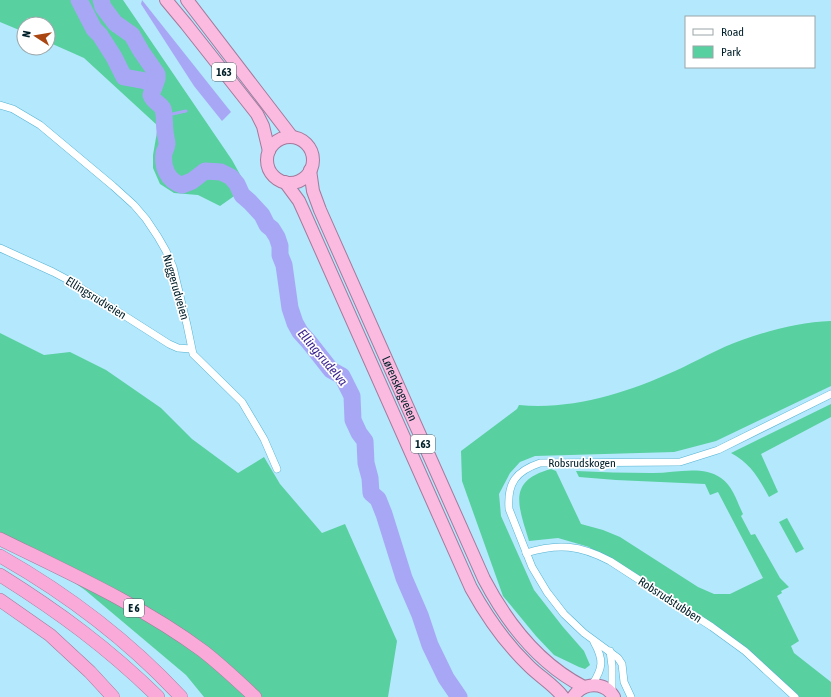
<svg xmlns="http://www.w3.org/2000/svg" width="831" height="697" font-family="'Asap Condensed',sans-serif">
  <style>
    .green { fill: #58d09f }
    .water { fill: #a7a7f6 }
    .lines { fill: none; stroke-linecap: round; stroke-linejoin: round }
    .stream { stroke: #a7a7f6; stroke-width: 3 }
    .river { stroke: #a7a7f6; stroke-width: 17 }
    .minor-casing { stroke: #54b2d2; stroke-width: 8 }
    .trunk-casing { stroke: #a37a9c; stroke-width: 14 }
    .motorway-casing { stroke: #a37a9c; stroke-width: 14 }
    .minor { stroke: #fff; stroke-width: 7 }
    .trunk { stroke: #fbbbe0; stroke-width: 12 }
    .motorway { stroke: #faaad9; stroke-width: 13 }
    .labels { text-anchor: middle; stroke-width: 3.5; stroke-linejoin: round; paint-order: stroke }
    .shield { fill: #fff; stroke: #4e636a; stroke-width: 1 }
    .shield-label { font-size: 11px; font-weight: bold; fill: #02202a }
    .street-label { font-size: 12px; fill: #02202a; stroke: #fff }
    .water-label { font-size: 13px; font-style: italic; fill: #381f8f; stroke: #fff }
  </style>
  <rect width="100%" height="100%" fill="#b4e8fd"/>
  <!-- green -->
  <g class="green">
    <path d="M 0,0 L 123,0 L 232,160 L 247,187 L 220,206 L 198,195 L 174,193 L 160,184 L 153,168 L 153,155 L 158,126 L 84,58 L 48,42 L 48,24 L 24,24 L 24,32 L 0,22 Z"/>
    <path d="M 831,321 L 831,386 L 716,441 L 674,452 L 535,456 L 520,462 L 510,473 L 499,494 L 501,516 L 534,590 L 563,627 L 584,651 L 590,665 L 585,669 L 579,667 L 554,655 L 536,636 L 503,596 L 462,481 L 461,451 L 517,409 L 519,405 C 573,410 626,393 675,371 C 697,361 719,348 742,340 C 770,330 801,322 831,321 Z"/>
    <path d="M 0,333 L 44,355 L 70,352 L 106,370 L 161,408 L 192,439 L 238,473 L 264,457 L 280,484 L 322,533 L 345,524 L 397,641 L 388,697 L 204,697 L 186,675 L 85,590 L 0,532 Z"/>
    <path d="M 831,404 L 831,417 L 761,454 L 778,492 L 769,497 C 758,477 751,464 731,453 Z"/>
    <path d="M 551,469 L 556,471 L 581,524 L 603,530 L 620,537 L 698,587 L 714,594 L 730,594 L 763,578 L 718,492 L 710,495 L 705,484 L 616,480 L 579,477 L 576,471 C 601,472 625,473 650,473 C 672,474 701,464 721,478 C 733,486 737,502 743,514 L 741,516 L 751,535 L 755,534 L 780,578 L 789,587 L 781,591 L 782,593 L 777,596 L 799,641 L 791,646 L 794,653 L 831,682 L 831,697 L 795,697 L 711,627 L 589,547 L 558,538 L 529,541 C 519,507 506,481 551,469 Z"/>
    <path d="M 787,518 L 804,549 L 796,553 L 779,522 Z"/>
  </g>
  <!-- water -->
  <path class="water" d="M 142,0 L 231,112 L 222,121 L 194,86 L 141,4 Z"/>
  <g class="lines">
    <!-- stream -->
    <path class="stream" d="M 163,116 L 186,111"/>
    <!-- river -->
    <g class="river">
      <path d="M 79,0 L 94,29 L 100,35 L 114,57 L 124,77 L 146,81 L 154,87"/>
      <path d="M 101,0 L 103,7 L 115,23 L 132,35 L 141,51 L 157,74 L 157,79 L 151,95 C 153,102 161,104 163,109 C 165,116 164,124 165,131 C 165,135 167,140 167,144 C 167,147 165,150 164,153 C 162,166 167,181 182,185 L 192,181 L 205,171 L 221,172 L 231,177 L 237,184 L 242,195 L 250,202 L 262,215 L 267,225 L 272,229 L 277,237 L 280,246 L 280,255 L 284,265 L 290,308 L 295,323 L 300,332 L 309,342 L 331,370 L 342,376 L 352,396 L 353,420 L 359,433 L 365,441 L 366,463 L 370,478 L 371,493 L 378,499 L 384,514 L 404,578 L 420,615 L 430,645 L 446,678 L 459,697"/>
    </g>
    <!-- minor casing -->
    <g class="minor-casing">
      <g id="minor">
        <path d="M 0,105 L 13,109 L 40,125 L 113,186 L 134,205 L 146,219 L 158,237 L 166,251 L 173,267 L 187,325 L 193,354 L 242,402 L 264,439 L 277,469"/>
        <path d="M 0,248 L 53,272 L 70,281 L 169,344 L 178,348 L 191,349"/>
        <path d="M 526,553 C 558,543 580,545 610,561 L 712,627 L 745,651 L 795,697"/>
        <path d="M 610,651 L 612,666 L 612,693"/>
        <path d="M 592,685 C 603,668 604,660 594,642"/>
        <path d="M 631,697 L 624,682 L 622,664 L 618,658 L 584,633 L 564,614 L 547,592 L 532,567 L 509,509 C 507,483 516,471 540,463 L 680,462 L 718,450 L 831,394"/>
      </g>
    </g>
    <!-- trunk casing -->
    <g class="trunk-casing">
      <g id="trunk">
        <path d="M 166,0 L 186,24 L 257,114 L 263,126 L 269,151"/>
        <path d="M 187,0 L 292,137"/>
        <circle cx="290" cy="160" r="23"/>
        <path id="s1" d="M 310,170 L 313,191 L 320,210 L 484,579 C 507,623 539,664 584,687"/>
        <path d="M 285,182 L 299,201 L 304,212 L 471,588 C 487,617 505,643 529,666 C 540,677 554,685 563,697"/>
        <path d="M 573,697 C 583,682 604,681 614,697"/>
      </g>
    </g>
    <!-- motorway casing -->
    <g class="motorway-casing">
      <g id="motorway">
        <path d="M 0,539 C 69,573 141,605 203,651 C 221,665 238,681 255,697"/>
        <path d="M 0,556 C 67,594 129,641 181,697"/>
        <path d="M 0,575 C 59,612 108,648 158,697"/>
        <path d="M 0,600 L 50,635 L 90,672 L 113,697"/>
      </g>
    </g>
    <!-- minor -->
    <use href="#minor" class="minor"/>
    <!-- trunk -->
    <use href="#trunk" class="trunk"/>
    <!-- motorway -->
    <use href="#motorway" class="motorway"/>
  </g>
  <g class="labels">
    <!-- shield labels -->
    <g class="shield">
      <rect x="212" y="63" width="24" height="18" rx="3"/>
      <rect x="411" y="435" width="24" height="18" rx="3"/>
      <rect x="124" y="599" width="20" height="18" rx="3"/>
    </g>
    <g class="shield-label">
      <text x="224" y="76">163</text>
      <text x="423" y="448">163</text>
      <text x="134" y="612">E 6</text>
    </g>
    <!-- street labels -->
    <g class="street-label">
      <text transform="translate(176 287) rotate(74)" y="4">Nuggerudveien</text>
      <text transform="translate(96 298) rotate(32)" y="4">Ellingsrudveien</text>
      <text dy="4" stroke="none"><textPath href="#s1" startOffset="237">Lørenskogveien</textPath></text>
      <text x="582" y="467">Robsrudskogen</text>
      <text transform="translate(670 600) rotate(33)" y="4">Robsrudstubben</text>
    </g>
    <!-- water labels -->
    <g class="water-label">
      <text transform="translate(323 357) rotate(50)" y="5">Ellingsrudelva</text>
    </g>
  </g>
  <!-- legend -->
  <rect x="685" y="16" width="130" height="52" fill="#ffffff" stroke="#9aa6aa"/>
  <rect x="693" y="29" width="20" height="6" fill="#ffffff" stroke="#9aa6aa"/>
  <text x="721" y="36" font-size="12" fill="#02202a">Road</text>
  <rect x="693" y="46" width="20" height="12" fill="#58d09f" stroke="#9aa6aa"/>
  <text x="721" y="56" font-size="12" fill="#02202a">Park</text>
  <!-- north arrow -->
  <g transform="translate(36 36) rotate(282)"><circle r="19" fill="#ffffff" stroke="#9aa6aa"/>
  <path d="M0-3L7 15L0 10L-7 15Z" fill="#aa4611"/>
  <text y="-6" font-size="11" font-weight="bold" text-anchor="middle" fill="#02202a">N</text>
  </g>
</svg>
